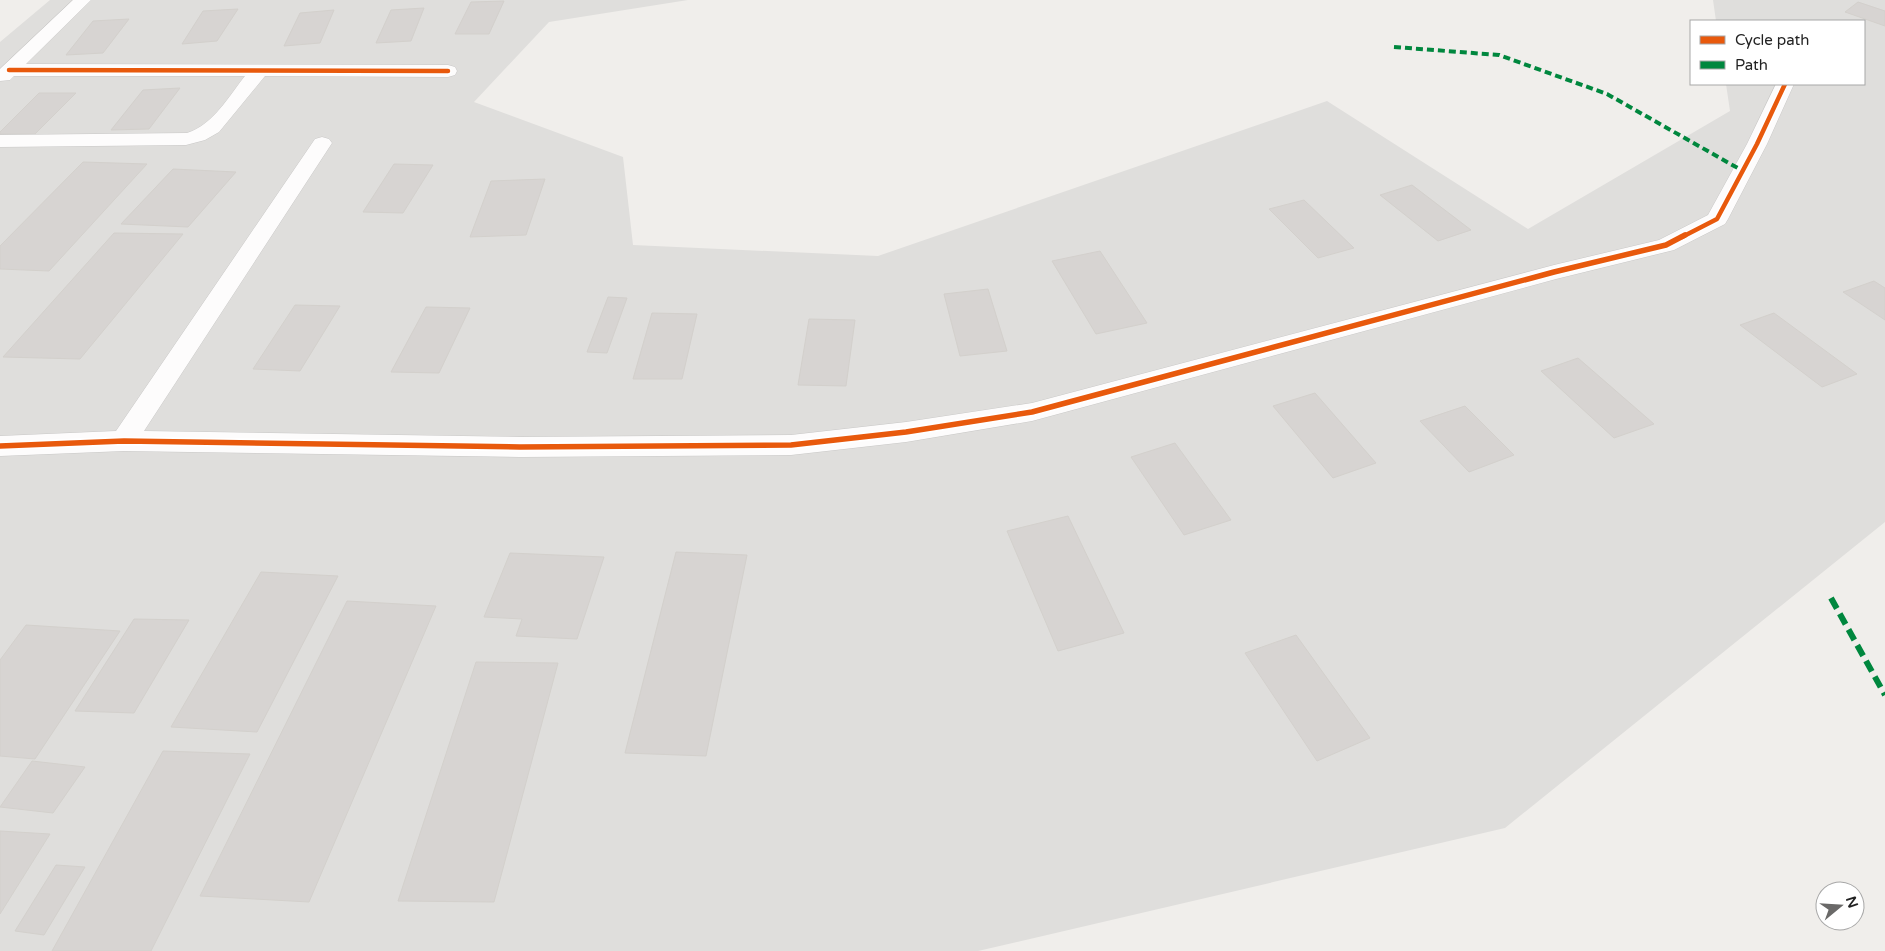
<svg xmlns="http://www.w3.org/2000/svg" width="1885" height="951" font-family="'Varela Round',sans-serif">
  <style>
    .residential { fill: #dfdedc }
    .building { fill: #d7d4d2; stroke: #d3d0cc }
    .lines { fill: none; stroke-linecap: round; stroke-linejoin: round }
    .street-casing { stroke: #c9c8c7; stroke-width: 1 }
    .street { fill: #fdfcfc; fill-rule: evenodd }
    .quiet-far1 { stroke: #00873e; stroke-width: 4; stroke-dasharray: 7 4; stroke-linecap: butt }
    .quiet { stroke: #00873e; stroke-width: 6; stroke-dasharray: 12 6; stroke-linecap: butt }
    .cycleway-far1-casing { stroke: #fff; stroke-width: 7 }
    .cycleway-casing { stroke: #fff; stroke-width: 9 }
    .cycleway-far1 { stroke: #e8590c; stroke-width: 4.5 }
    .cycleway { stroke: #e8590c; stroke-width: 5.5 }
  </style>
  <rect width="100%" height="100%" fill="#f0eeeb"/>
  <!-- residential -->
  <path class="residential" d="M 50,0 L 688,0 L 549,22 L 474,102 L 623,157 L 633,245 L 878,256 L 1327,101 L 1528,229 L 1730,111 L 1726,84 L 1864,84 L 1864,21 L 1716,21 L 1713,0 L 1885,0 L 1885,522 L 1505,828 L 978,951 L 0,951 L 0,42 Z"/>
  <!-- building -->
  <g class="building">
    <path d="M 504,1 L 489,34 L 455,34 L 471,2 Z"/>
    <path d="M 1858,2 L 1885,11 L 1885,26 L 1845,12 Z"/>
    <path d="M 424,8 L 411,41 L 376,43 L 391,10 Z"/>
    <path d="M 238,9 L 217,41 L 182,44 L 203,11 Z"/>
    <path d="M 334,10 L 320,43 L 284,46 L 300,13 Z"/>
    <path d="M 129,19 L 103,53 L 66,55 L 93,21 Z"/>
    <path d="M 180,88 L 149,129 L 111,130 L 143,90 Z"/>
    <path d="M 39,93 L 76,93 L 35,134 L 0,134 L 0,132 Z"/>
    <path d="M 83,162 L 147,164 L 49,271 L 0,269 L 0,246 Z"/>
    <path d="M 394,164 L 433,165 L 403,213 L 363,212 Z"/>
    <path d="M 173,169 L 236,172 L 188,227 L 121,224 Z"/>
    <path d="M 545,179 L 526,235 L 470,237 L 491,181 Z"/>
    <path d="M 1412,185 L 1471,230 L 1438,241 L 1380,195 Z"/>
    <path d="M 1304,200 L 1354,248 L 1318,258 L 1269,209 Z"/>
    <path d="M 114,233 L 183,234 L 80,359 L 3,357 Z"/>
    <path d="M 1100,251 L 1147,323 L 1096,334 L 1052,261 Z"/>
    <path d="M 1874,281 L 1885,288 L 1885,320 L 1843,292 Z"/>
    <path d="M 988,289 L 1007,351 L 960,356 L 944,294 Z"/>
    <path d="M 608,297 L 627,298 L 607,353 L 587,352 Z"/>
    <path d="M 295,305 L 340,306 L 300,371 L 253,369 Z"/>
    <path d="M 426,307 L 470,308 L 439,373 L 391,372 Z"/>
    <path d="M 652,313 L 697,314 L 682,379 L 633,379 Z"/>
    <path d="M 1774,313 L 1857,374 L 1822,387 L 1740,325 Z"/>
    <path d="M 809,319 L 855,320 L 846,386 L 798,385 Z"/>
    <path d="M 1578,358 L 1654,424 L 1614,438 L 1541,371 Z"/>
    <path d="M 1315,393 L 1376,463 L 1333,478 L 1273,406 Z"/>
    <path d="M 1465,406 L 1514,455 L 1469,472 L 1420,421 Z"/>
    <path d="M 1175,443 L 1231,520 L 1184,535 L 1131,457 Z"/>
    <path d="M 1068,516 L 1124,633 L 1058,651 L 1007,531 Z"/>
    <path d="M 676,552 L 747,555 L 706,756 L 625,753 Z"/>
    <path d="M 510,553 L 604,557 L 577,639 L 516,636 L 522,619 L 484,617 Z"/>
    <path d="M 261,572 L 338,576 L 257,732 L 171,727 Z"/>
    <path d="M 347,601 L 436,606 L 309,902 L 200,896 Z"/>
    <path d="M 134,619 L 189,620 L 134,713 L 75,711 Z"/>
    <path d="M 26,625 L 120,631 L 35,759 L 0,756 L 0,660 Z"/>
    <path d="M 1296,635 L 1370,738 L 1317,761 L 1245,653 Z"/>
    <path d="M 476,662 L 558,663 L 494,902 L 398,901 Z"/>
    <path d="M 163,751 L 250,754 L 151,951 L 52,951 Z"/>
    <path d="M 32,761 L 85,767 L 53,813 L 0,807 Z"/>
    <path d="M 0,831 L 50,834 L 0,914 Z"/>
    <path d="M 56,865 L 85,867 L 44,935 L 15,931 Z"/>
  </g>
  <g class="lines">
    <!-- street casing -->
    <g class="street-casing">
      <g id="street">
        <path d="M 73,0 L 91,0 L 26,64 L 448,65 L 455,67 L 457,71 L 455,75 L 448,77 L 265,76 L 219,132 L 205,140 L 186,145 L 0,147 L 0,135 L 187,133 C 213,125 229,96 245,76 L 14,76 L 10,80 L 0,81 L 0,69 Z"/>
        <path d="M 1776,84 L 1794,84 L 1767,144 L 1728,219 L 1725,224 L 1674,250 L 1556,279 L 1032,421 L 906,442 L 791,455 L 520,457 L 124,451 L 0,456 L 0,436 L 116,431 L 315,139 L 322,137 L 329,139 L 332,143 L 144,431 L 520,437 L 791,435 L 906,422 L 1032,403 L 1554,265 L 1659,240 L 1708,215 L 1747,144 Z"/>
      </g>
    </g>
    <!-- street -->
    <use href="#street" class="street"/>
    <!-- quiet-far1 -->
    <path class="quiet-far1" d="M 1394,47 L 1499,55 L 1607,94 L 1743,171"/>
    <!-- quiet -->
    <path class="quiet" d="M 1831,598 L 1885,695"/>
    <!-- cycleway-far1 casing -->
    <g class="cycleway-far1-casing">
      <g id="cycleway-far1">
        <path d="M 9,70 L 448,71"/>
        <path d="M 1682,237 L 1717,219 L 1757,144 L 1785,84"/>
      </g>
    </g>
    <!-- cycleway casing -->
    <g class="cycleway-casing">
      <path id="cycleway" d="M 0,446 L 124,441 L 520,447 L 791,445 L 906,432 L 1032,412 L 1554,272 L 1666,245 L 1685,235"/>
    </g>
    <!-- cycleway-far1 -->
    <use href="#cycleway-far1" class="cycleway-far1"/>
    <!-- cycleway -->
    <use href="#cycleway" class="cycleway"/>
  </g>
  <!-- legend -->
  <rect x="1690" y="20" width="175" height="65" fill="#ffffff" stroke="#a7a7a7"/>
  <rect x="1700" y="36" width="25" height="8" fill="#e8590c" stroke="#a7a7a7"/>
  <text x="1735" y="45" font-size="15" fill="#222222">Cycle path</text>
  <rect x="1700" y="61" width="25" height="8" fill="#00873e" stroke="#a7a7a7"/>
  <text x="1735" y="70" font-size="15" fill="#222222">Path</text>
  <!-- north arrow -->
  <g transform="translate(1840 906) rotate(72)"><circle r="24" fill="#ffffff" stroke="#a7a7a7"/>
  <path d="M0-4L9 19L0 12L-9 19Z" fill="#6a6968"/>
  <text y="-8" font-size="14" font-weight="bold" text-anchor="middle" fill="#222222">N</text>
  </g>
</svg>
